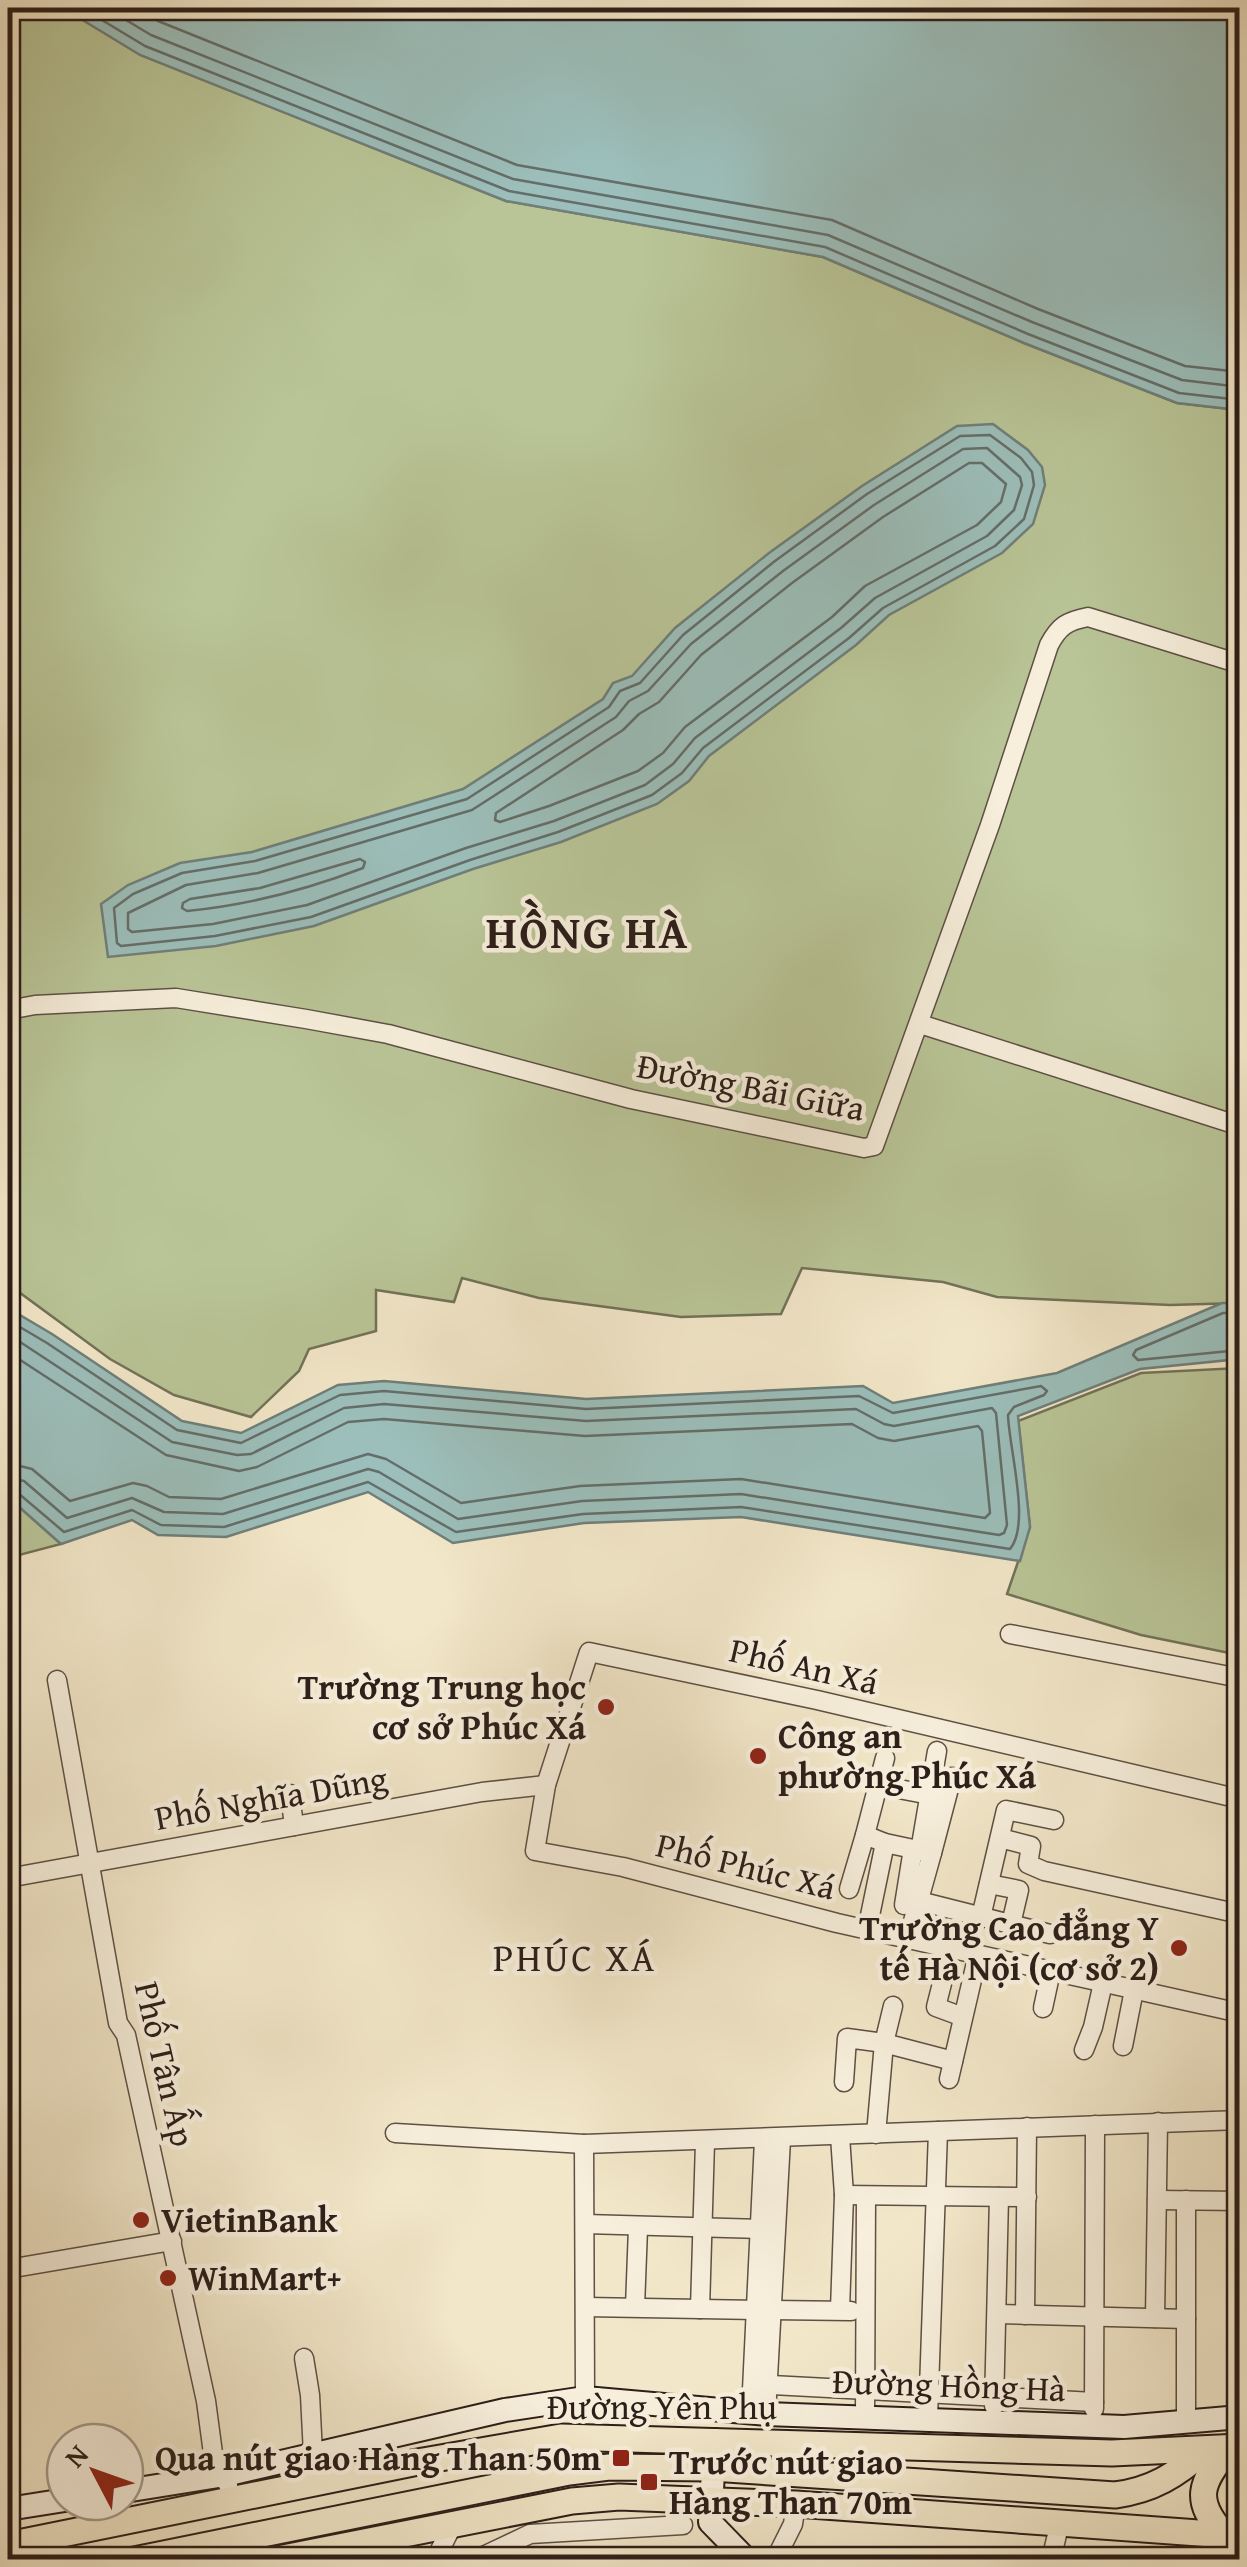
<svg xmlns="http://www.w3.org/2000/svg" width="1247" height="2567" font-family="'Gentium Book Plus',serif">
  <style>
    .green { fill: #b9c597; stroke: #727258; stroke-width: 2.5 }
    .water { fill: #9cbfbb; stroke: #6f7f7a; stroke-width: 2.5 }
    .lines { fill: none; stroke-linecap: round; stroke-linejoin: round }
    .shore { stroke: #646e6a; stroke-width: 2.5 }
    .street-casing { stroke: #5e5045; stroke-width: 21 }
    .secondary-casing { stroke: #2c1e19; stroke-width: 26 }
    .primary-casing { stroke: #2c1e19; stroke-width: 29 }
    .street { stroke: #f7efdc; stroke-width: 18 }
    .secondary { stroke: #f7efdc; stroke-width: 22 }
    .primary { stroke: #f2e7c9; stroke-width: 25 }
    .poi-dot { fill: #8f2418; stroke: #f7efdc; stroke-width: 4 }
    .labels { text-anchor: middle; stroke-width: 9; stroke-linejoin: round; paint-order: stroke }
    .street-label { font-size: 35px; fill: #2c1e19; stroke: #f7efdc }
    .poi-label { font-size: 35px; font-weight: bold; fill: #2c1e19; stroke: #f7efdc; text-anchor: start }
    .neighbourhood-label { font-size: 38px; letter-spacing: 2.5px; fill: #2c1e19; stroke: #f7efdc }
    .district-label { font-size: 45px; font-weight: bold; letter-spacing: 2.5px; fill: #2c1e19; stroke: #f7efdc }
  </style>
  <rect width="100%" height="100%" fill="#f2e7c9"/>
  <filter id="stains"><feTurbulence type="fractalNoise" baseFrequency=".002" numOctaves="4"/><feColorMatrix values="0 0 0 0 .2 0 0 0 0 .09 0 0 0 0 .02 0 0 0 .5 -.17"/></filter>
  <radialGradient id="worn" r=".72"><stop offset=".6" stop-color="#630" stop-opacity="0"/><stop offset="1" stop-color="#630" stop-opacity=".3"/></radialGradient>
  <!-- green -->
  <g class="green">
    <path d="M 8,8 L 63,8 L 141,55 L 506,201 L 823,257 L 1024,343 L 1177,403 L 1239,410 L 1239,1303 L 1170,1305 L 997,1297 L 943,1282 L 802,1268 L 781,1314 L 681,1317 L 539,1298 L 462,1278 L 454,1302 L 376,1290 L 376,1331 L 309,1349 L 299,1371 L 251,1417 L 174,1395 L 110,1359 L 8,1284 Z"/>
    <path d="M 1239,1368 L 1239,1655 L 1141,1635 L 1007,1594 L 1030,1527 L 1018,1421 L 1141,1373 Z"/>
    <path d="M 8,1497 L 61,1544 L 8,1558 Z"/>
  </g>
  <!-- water -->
  <g class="water">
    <path d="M 63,8 L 1239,8 L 1239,410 L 1177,403 L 1024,343 L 823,257 L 506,201 L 140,55 Z"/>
    <path d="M 993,424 L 1028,450 L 1042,467 L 1045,485 L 1033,524 L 1002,553 L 889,615 L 856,645 L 709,756 L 689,781 L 657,804 L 561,842 L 473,869 L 314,926 L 216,946 L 108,957 L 101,904 L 128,885 L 180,863 L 252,852 L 463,789 L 603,699 L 613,683 L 632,676 L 675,628 L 769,553 L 862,486 L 957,426 Z"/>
    <path d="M 1222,1303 L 1239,1303 L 1239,1359 L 1140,1369 L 1018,1416 L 1030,1527 L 1020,1561 L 741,1517 L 584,1523 L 453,1543 L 368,1492 L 226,1537 L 158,1535 L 132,1520 L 61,1544 L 8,1497 L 8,1308 L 52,1334 L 182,1421 L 241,1433 L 338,1385 L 384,1381 L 586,1399 L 863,1386 L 893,1403 L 1057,1373 Z"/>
  </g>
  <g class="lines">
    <!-- shore -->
    <g class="shore">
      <path d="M 82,8 L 145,46 L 509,191 L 825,247 L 1028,334 L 1179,393 L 1240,400"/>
      <path d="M 106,8 L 151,35 L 513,179 L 828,235 L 1032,322 L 1182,380 L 1240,387"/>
      <path d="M 135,8 L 158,21 L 517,165 L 832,220 L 1038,309 L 1185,366 L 1240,372"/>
      <path d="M 990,435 L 1021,458 L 1032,472 L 1034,485 L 1024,519 L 995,546 L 883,608 L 849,638 L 703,748 L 682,773 L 652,795 L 558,832 L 470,860 L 311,917 L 215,936 L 121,946 L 117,943 L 114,908 L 133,894 L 182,873 L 255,861 L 467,799 L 609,707 L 620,691 L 640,683 L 683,635 L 775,561 L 867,494 L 960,436 Z"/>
      <path d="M 987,448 L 1020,477 L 1022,485 L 1014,510 L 987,536 L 875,598 L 841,628 L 695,738 L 673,764 L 645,785 L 554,821 L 466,848 L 307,905 L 213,924 L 132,932 L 128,929 L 128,913 L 186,885 L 258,873 L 472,810 L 616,717 L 629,701 L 648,691 L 691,644 L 783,571 L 874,505 L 963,449 Z"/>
      <path d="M 969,463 L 982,463 L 1006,484 L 1001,502 L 977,525 L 865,586 L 832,617 L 685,727 L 663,753 L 638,771 L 549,806 L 500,822 L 495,820 L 496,813 L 623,730 L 639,714 L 659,702 L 701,655 L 792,583 L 883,517 Z"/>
      <path d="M 360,859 L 365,862 L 363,868 C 306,890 248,905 187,911 L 182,908 L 183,903 L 190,899 L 260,888 Z"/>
      <path d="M 1240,1313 L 1223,1313 L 1136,1350 L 1133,1355 L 1138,1360 L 1240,1350"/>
      <path d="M 8,1320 L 47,1343 L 177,1430 L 241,1443 L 340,1395 L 384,1391 L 586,1409 L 859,1396 L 893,1413 L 1041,1386 L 1047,1391 L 1044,1395 L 1014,1407 L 1008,1415 C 1009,1449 1031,1524 1010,1549 L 741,1507 L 583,1514 L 456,1532 L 368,1482 L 224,1527 L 161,1525 L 132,1510 L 64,1532 L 18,1493 L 8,1490"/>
      <path d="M 8,1334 L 172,1442 L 237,1455 L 251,1454 L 344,1408 L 384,1404 L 586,1421 L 856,1409 L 884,1424 L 894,1426 L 992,1408 L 996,1413 L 1007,1525 L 1004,1533 L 999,1535 L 741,1494 L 582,1501 L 458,1519 L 379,1472 L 368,1469 L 223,1514 L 164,1512 L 132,1498 L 67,1518 L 24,1481 L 8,1478"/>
      <path d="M 8,1352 L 166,1455 L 239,1471 L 257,1467 L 348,1422 L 384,1419 L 585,1436 L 852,1424 L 878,1438 L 894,1441 L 978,1426 L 982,1431 L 990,1513 L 985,1518 L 741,1479 L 580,1486 L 461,1503 L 386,1459 L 368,1454 L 221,1499 L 169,1497 L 147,1486 L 133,1483 L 70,1501 L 32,1469 L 8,1463"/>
    </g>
    <!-- street casing -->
    <g class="street-casing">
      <g id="street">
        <path d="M 8,1010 L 35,1005 L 176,998 L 306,1019 L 388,1034 L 631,1099 L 864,1148 L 874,1146 L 990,825 L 1049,645 C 1059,626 1067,621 1088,617 L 1240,664"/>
        <path d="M 920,1024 L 1240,1126"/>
        <path d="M 1010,1634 L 1240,1678"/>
        <path d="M 57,1680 L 118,2023 L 126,2035 L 206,2401 L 214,2461 L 225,2475 L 228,2485"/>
        <path d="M 878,1785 L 930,1795"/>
        <path d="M 290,1794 L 294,1826"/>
        <path d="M 1240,1799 L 817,1700 L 589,1652 L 546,1785 L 535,1851 L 623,1867 L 837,1923 L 1240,2013"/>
        <path d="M 865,1835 L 885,1758"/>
        <path d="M 1000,1838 L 1031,1846 L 1028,1864 L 1044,1871 L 1240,1914"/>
        <path d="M 920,1851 L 937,1751"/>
        <path d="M 932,1853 L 952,1777"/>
        <path d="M 8,1878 L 482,1792 L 546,1785"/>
        <path d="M 989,1884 L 1019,1890 L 1011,1924"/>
        <path d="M 849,1889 L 865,1835 L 885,1843 L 932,1853 L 908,1939"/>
        <path d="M 919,1901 L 1050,1934"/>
        <path d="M 904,1905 L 913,1849"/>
        <path d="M 981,1917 L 1006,1810 L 1054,1820"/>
        <path d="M 867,1930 L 885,1843"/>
        <path d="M 951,1948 L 936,2007 L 963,2017"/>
        <path d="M 1043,2008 L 1051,1971"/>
        <path d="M 1123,2046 L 1134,1990"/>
        <path d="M 1084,2050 L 1093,2027 L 1103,1983"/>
        <path d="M 949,2079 L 978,1954"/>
        <path d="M 844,2082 L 847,2038 L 884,2043 L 953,2061"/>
        <path d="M 395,2133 L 584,2144 L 1240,2120"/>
        <path d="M 876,2134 L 884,2043 L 893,2006"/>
        <path d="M 584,2144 L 585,2398"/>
        <path d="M 844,2195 L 1027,2197"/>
        <path d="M 1157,2200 L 1240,2201"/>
        <path d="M 1186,2200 L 1186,2422"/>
        <path d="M 585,2224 L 762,2229"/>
        <path d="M 8,2269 L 172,2241"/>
        <path d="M 586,2307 L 758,2310"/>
        <path d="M 635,2307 L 638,2228"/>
        <path d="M 700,2309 L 705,2142"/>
        <path d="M 772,2310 L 851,2311"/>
        <path d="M 840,2310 L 844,2195 L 840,2136"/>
        <path d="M 997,2314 L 1186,2319"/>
        <path d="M 1025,2315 L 1027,2127"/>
        <path d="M 1155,2318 L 1158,2122"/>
        <path d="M 304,2358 L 310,2395 L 313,2454"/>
        <path d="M 753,2384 L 1094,2402"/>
        <path d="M 994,2406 L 999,2197"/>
        <path d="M 1094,2409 L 1095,2125"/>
        <path d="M 751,2411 L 764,2140"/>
        <path d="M 766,2414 L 781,2139"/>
        <path d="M 865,2416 L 866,2196"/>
        <path d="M 928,2418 L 938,2131"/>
        <path d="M 435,2560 L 452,2526"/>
        <path d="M 475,2560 L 530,2534 L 683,2525"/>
        <path d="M 775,2560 L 793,2524 L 796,2504"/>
        <path d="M 1051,2560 L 1060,2522"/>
      </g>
    </g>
    <!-- secondary casing -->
    <g class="secondary-casing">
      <g id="secondary">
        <path d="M 715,2440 L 710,2522 L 747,2560"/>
        <path d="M 125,2491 L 225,2475 L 505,2410 L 585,2398 L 766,2414 L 1124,2427 L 1240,2417"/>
        <path d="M 8,2509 L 65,2500"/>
      </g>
    </g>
    <!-- primary casing -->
    <g class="primary-casing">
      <g id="primary">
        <path d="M 1225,2536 C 1192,2500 1200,2483 1229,2448"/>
        <path d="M 8,2545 L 423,2461 L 561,2437 L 1112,2453 L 1240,2447"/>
        <path d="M 134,2560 L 569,2472 L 609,2467 L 712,2468 L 1115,2495 C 1153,2490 1176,2475 1205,2450"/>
        <path d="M 273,2560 L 572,2501 L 619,2497 L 796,2504 L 1240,2536"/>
      </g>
    </g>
    <!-- street -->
    <use href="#street" class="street"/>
    <!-- secondary -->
    <use href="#secondary" class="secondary"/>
    <!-- primary -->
    <use href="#primary" class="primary"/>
  </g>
  <!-- markers -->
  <g class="poi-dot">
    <circle cx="606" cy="1707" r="10"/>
    <circle cx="758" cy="1756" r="10"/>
    <circle cx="1179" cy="1948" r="10"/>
    <circle cx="141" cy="2220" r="10"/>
    <circle cx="168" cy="2278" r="10"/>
    <rect x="611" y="2448" width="20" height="20" rx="5"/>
    <rect x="639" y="2472" width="20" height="20" rx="5"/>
  </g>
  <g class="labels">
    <!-- street labels -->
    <g class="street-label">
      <text transform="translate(751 1087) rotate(11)" y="12">Đường Bãi Giữa</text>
      <text transform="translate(804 1666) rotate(13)" y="12">Phố An Xá</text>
      <text transform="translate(271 1798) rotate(-10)" y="12">Phố Nghĩa Dũng</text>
      <text transform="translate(746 1866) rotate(14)" y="12">Phố Phúc Xá</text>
      <text transform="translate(165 2064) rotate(77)" y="12">Phố Tân Ấp</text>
      <text transform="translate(949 2385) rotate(2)" y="12">Đường Hồng Hà</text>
      <text x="662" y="2419">Đường Yên Phụ</text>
    </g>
    <!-- poi labels -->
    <g class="poi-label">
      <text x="586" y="1699" text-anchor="end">Trường Trung học<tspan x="586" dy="40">cơ sở Phúc Xá</tspan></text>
      <text x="778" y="1748">Công an<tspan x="778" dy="40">phường Phúc Xá</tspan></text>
      <text x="1159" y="1940" text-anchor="end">Trường Cao đẳng Y<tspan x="1159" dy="40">tế Hà Nội (cơ sở 2)</tspan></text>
      <text x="161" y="2232">VietinBank</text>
      <text x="188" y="2290">WinMart+</text>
      <text x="601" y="2470" text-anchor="end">Qua nút giao Hàng Than 50m</text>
      <text x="669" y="2474">Trước nút giao<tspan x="669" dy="40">Hàng Than 70m</tspan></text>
    </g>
    <!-- neighbourhood labels -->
    <g class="neighbourhood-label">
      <text x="575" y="1971">PHÚC XÁ</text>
    </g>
    <!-- district labels -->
    <g class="district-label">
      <text x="588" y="948">HỒNG HÀ</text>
    </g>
  </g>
  <!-- margin -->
  <rect width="1247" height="2567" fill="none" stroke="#f2e7c9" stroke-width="40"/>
  <rect x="10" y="10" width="1227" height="2547" fill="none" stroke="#2c1e19" stroke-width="5"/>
  <rect x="20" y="20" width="1207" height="2527" fill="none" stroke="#2c1e19" stroke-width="2.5"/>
  <!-- north arrow -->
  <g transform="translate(95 2472) rotate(311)"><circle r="48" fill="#f7efdc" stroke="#a69b8e" stroke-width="2.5"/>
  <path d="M0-8L18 38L0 25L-18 38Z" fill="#8f2418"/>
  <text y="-15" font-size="28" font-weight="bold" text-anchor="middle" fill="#2c1e19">N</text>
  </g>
  <rect width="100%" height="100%" filter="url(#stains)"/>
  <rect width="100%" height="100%" fill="url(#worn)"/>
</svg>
